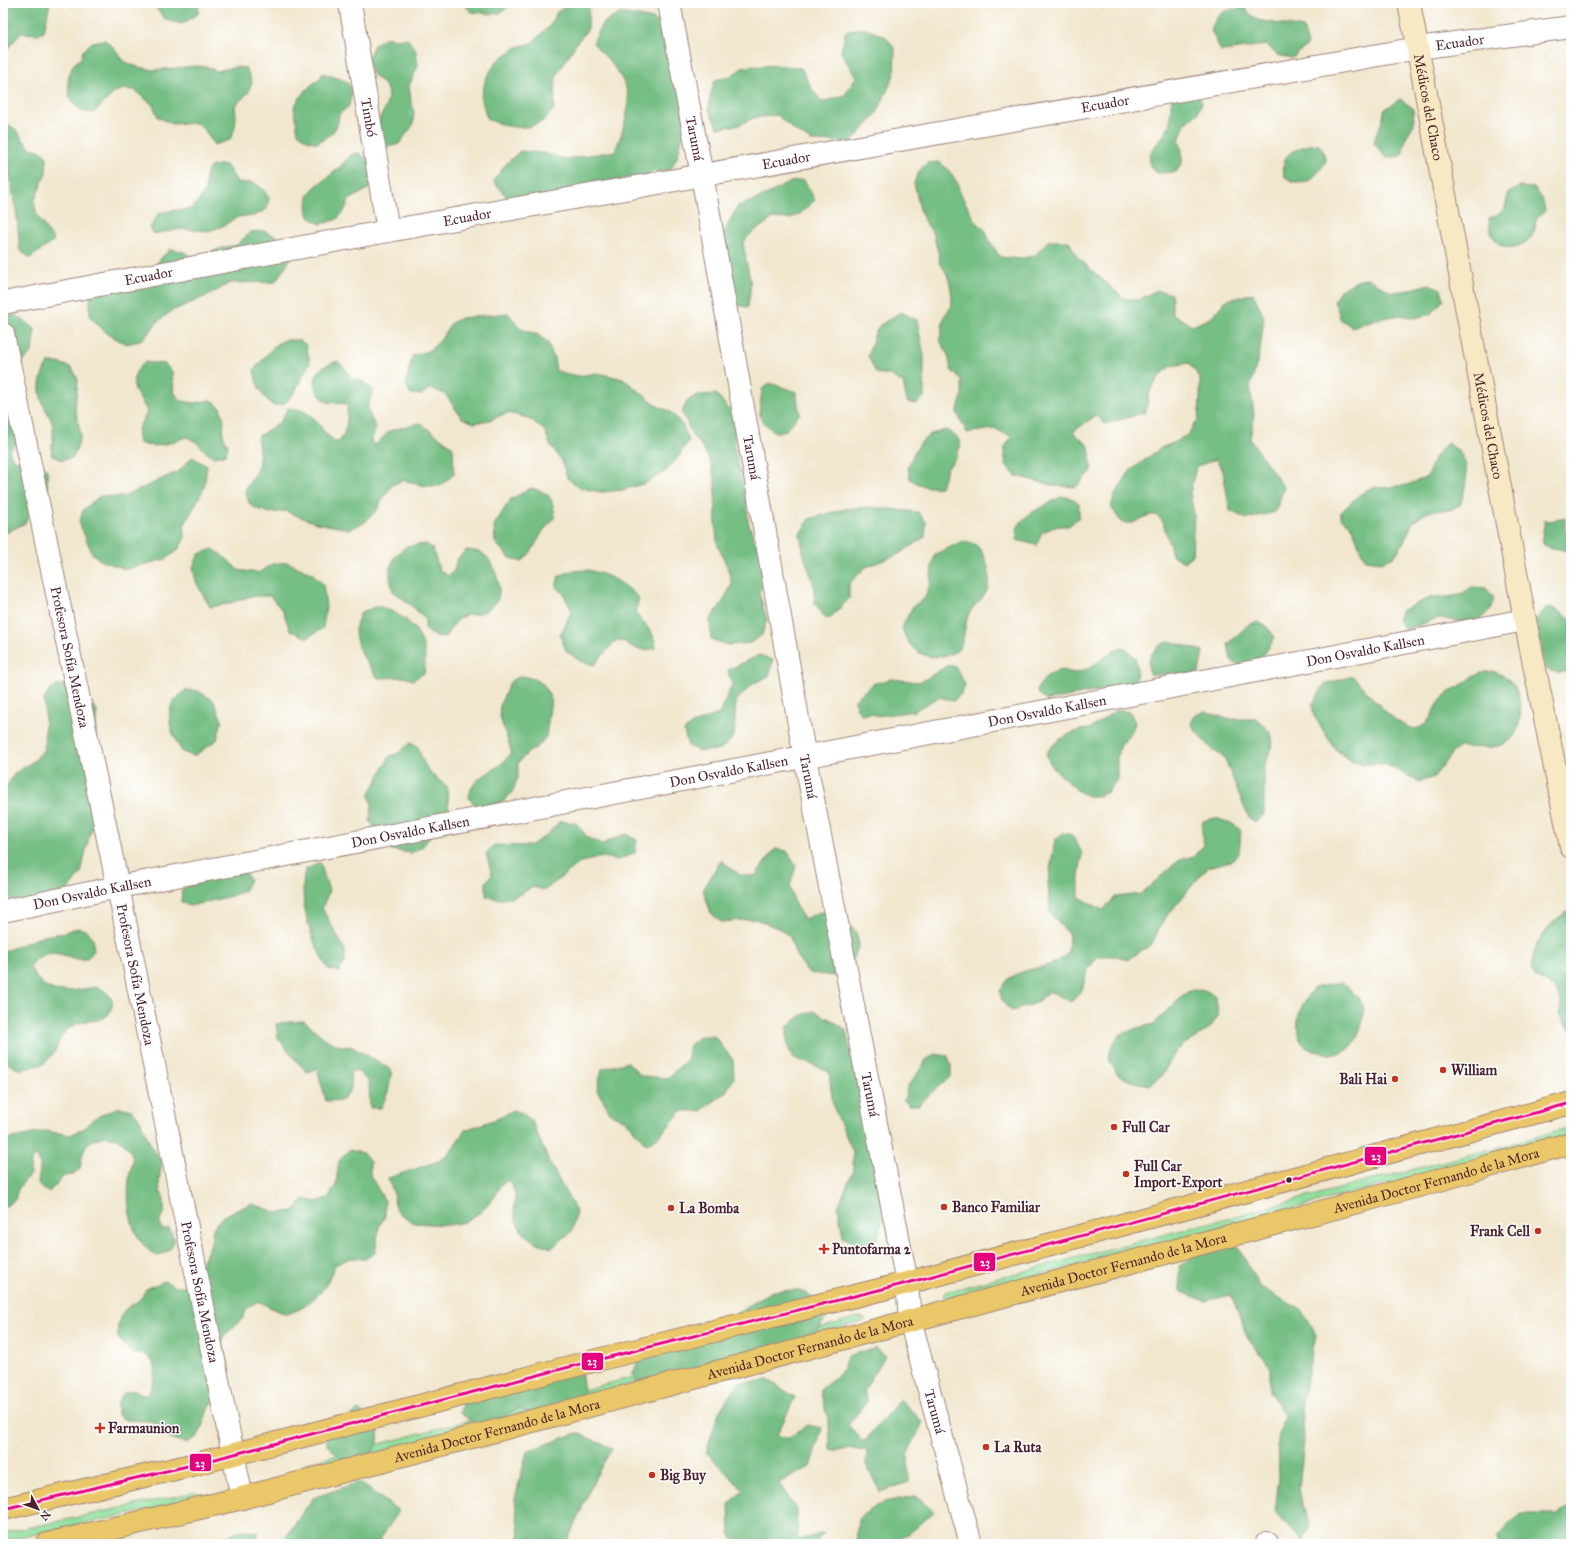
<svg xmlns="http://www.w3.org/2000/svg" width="1574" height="1547" font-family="'IM FELL Great Primer',serif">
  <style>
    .green { fill: #90df9d; stroke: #6d7f64 }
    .forest { fill: #74be84; stroke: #5f6e58 }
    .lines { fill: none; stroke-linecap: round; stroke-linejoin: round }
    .minor-casing { stroke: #9e837c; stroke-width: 24 }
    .secondary-casing { stroke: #9e837c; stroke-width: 24 }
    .trunk-casing { stroke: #9e837c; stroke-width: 24 }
    .minor { stroke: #fff; stroke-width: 22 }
    .secondary { stroke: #f7e9c3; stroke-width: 22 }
    .trunk { stroke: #eac769; stroke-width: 22 }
    .bus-1-casing { stroke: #fff; stroke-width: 6 }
    .bus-1 { stroke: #e5007d; stroke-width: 3 }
    .poi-dot { fill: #c8321e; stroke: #fff; stroke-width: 1.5 }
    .bus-dot { fill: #4a1f2b; stroke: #fff; stroke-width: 1.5 }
    .labels { text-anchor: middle; stroke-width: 3; stroke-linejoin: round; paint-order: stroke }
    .street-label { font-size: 14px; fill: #4a1f2b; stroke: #fff }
    .poi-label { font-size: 14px; font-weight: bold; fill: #4a1f2b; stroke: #fff; text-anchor: start }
    .line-badge { stroke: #fff; stroke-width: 1.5 }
    .badge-label { font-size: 11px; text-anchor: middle; font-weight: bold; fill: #fff }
  </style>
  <rect width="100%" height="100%" fill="#fff"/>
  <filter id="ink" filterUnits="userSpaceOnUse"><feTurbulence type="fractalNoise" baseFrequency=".025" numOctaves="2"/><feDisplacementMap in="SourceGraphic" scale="8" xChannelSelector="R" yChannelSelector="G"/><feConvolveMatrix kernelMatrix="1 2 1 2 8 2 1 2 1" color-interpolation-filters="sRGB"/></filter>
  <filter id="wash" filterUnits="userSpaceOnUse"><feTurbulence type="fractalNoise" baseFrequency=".012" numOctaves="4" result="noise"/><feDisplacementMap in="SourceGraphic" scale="16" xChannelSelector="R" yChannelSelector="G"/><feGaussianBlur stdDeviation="0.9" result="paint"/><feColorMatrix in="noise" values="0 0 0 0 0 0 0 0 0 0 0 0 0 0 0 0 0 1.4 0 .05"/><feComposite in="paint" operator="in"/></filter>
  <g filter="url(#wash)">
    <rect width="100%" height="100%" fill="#f1e7ce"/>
    <!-- green -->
    <g class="green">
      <path d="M 1571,1128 L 1571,1136 L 947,1299 L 943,1297 L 945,1292 Z"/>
      <path d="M 860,1317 L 865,1319 L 865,1321 L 306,1471 L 302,1469 L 302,1465 L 304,1464 Z"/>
      <path d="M 196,1492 L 201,1494 L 201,1497 L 197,1500 L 3,1541 L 3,1533 Z"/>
    </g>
    <!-- forest -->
    <g class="forest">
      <path d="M 6,3 L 50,3 L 44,31 L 39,34 L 21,33 L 3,54 L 3,7 Z"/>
      <path d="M 156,3 L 199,3 L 198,14 L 182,24 L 166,20 L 155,7 Z"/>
      <path d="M 463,3 L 511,3 C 500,20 488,12 471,12 Z"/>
      <path d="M 571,3 L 585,3 L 589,8 L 588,29 L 578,41 L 556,76 L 554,109 C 550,113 546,120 541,122 C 522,132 505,126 487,119 L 481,97 L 486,78 L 497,61 L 517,47 L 530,44 L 550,26 L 557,12 Z"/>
      <path d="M 1244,8 L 1257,20 L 1303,28 L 1308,45 L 1292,58 L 1277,55 L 1267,45 C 1251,46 1237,50 1221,51 L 1211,30 C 1218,11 1226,9 1244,8 Z"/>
      <path d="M 621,13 L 653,19 L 667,28 L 692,124 L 682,138 L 678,155 L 671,169 L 612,181 L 516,208 L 493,181 L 507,163 L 520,151 L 542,153 L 566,159 L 615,151 C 621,137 632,105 627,91 C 621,72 606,57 593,43 L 602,24 Z"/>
      <path d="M 862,28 L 885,36 L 895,49 L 894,75 L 877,113 L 852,142 L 811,141 L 795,131 L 777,115 L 753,118 L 739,125 L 718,128 L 709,110 L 710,96 L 715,80 L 729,77 L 744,67 L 776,65 L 801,68 L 812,89 L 822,102 L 845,95 L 856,77 L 841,52 L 846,31 Z"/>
      <path d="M 384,38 C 392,37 400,41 407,38 L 416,51 L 418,66 L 409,86 L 411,102 L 414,110 L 413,125 L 399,144 L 385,148 C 362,124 393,114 387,90 C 385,83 379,81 374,76 C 370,72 369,64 367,59 L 374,45 Z"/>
      <path d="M 105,40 L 116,50 L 123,61 L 138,67 L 154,70 L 196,66 L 208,67 L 216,71 L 235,67 L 246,68 L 252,82 L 248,93 L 235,106 C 237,119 236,128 230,140 L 214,145 L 206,132 L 197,123 L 172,124 L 158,117 L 153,105 L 134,90 L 123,89 L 115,92 L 94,113 L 83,112 L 74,104 L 69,95 L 68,79 L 73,65 L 81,58 L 83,51 L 92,42 Z"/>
      <path d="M 323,73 L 346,81 L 352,90 L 349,106 L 339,114 C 338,132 331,134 317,143 L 307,140 L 298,133 L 294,107 L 301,96 L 309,87 L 320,78 Z"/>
      <path d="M 1194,90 L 1202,102 L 1197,114 L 1185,123 L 1179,140 L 1182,151 L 1182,163 L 1176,172 L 1157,173 C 1136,157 1162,143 1169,126 C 1171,121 1170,105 1172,98 Z"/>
      <path d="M 1400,99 L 1413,108 L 1414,124 L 1406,137 L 1402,156 L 1386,158 L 1374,143 C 1376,131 1384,123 1384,110 Z"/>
      <path d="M 9,125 L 14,128 L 30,148 L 40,150 L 47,157 L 46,173 L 34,202 L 37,215 L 54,241 L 30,258 L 20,250 L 16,209 L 14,202 L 9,169 L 3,160 L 3,127 Z"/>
      <path d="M 1312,144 L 1319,145 L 1323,151 L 1326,161 C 1315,179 1304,191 1284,176 C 1280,152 1294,150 1312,144 Z"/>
      <path d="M 359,153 L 371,163 L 370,188 L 349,200 L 344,212 L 336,220 L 320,224 L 309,217 C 302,189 316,188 334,172 C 341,167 346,160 352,154 Z"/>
      <path d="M 939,162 L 948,169 L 958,184 L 959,191 L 975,220 L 986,231 L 989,240 L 1000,257 L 1020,259 L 1036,255 L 1048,241 L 1069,241 L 1077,257 L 1123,298 L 1138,300 L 1157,290 L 1172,294 L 1172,313 L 1192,326 L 1211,318 L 1225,301 L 1253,293 L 1264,317 L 1260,352 L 1250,387 L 1254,414 L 1250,439 L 1284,488 L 1275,512 L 1247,519 L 1230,511 L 1223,471 L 1216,459 L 1196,467 L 1190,493 L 1194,515 L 1192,555 L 1184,562 L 1172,555 L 1163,522 L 1157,515 L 1149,515 L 1133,523 L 1122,523 L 1111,507 L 1115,494 L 1130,471 L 1161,448 L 1173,443 L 1187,435 L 1198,420 L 1200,400 L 1200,378 L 1189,363 L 1171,366 L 1160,375 L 1149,393 L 1146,412 L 1105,424 L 1096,415 L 1073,432 L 1089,446 L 1092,471 L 1076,487 L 1055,486 L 1016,476 L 1006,465 L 1004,450 L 1011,436 L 993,429 L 967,433 L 957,413 L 962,396 L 962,380 L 951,370 L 948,355 L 940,340 L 944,316 L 952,306 C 952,291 950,273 939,263 L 940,259 L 933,234 L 921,214 L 914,183 L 919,171 L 927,163 Z"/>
      <path d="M 218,165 L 226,165 L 238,183 C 256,182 259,183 269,198 L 267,209 L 254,216 L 244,216 L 235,218 L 225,225 L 209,231 L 181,229 L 154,234 L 150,228 L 159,213 L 175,210 L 190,209 L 197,203 L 205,191 L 206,174 L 210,167 Z"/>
      <path d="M 804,180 L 815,200 L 800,214 L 789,219 L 773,218 C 761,228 752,230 743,243 L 751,285 L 748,307 L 734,305 L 730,262 L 723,234 L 738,206 L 760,198 L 791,182 Z"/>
      <path d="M 1520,187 L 1534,188 L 1542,198 L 1545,211 L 1536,219 C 1535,223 1536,228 1534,232 C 1530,245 1507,253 1497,242 C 1490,235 1490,227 1489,218 C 1506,211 1505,210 1508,193 Z"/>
      <path d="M 264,231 L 280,238 L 291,258 L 275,282 L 230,283 L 211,294 L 172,311 L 157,322 L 150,332 L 140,341 L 126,344 L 109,335 L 90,317 L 90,287 L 142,282 L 162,257 L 171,249 L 184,252 L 194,258 L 222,248 L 237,245 L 250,232 Z"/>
      <path d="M 1369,279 L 1391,292 L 1405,291 L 1429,284 L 1441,289 L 1444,299 L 1431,314 L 1414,318 L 1401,315 L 1377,319 L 1352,327 L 1340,319 L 1339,313 L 1334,302 L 1340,290 L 1359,280 Z"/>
      <path d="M 901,312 L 917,320 L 924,356 L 924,397 L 917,404 L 907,402 L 903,383 L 890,375 L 876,373 L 868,356 L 875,333 L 880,325 Z"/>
      <path d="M 508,313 L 521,329 L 537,334 L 548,343 L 554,358 L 556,371 L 578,376 L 598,373 L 623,379 L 661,408 L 670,411 L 683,426 L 689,440 L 679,456 L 667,470 L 646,483 L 622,490 L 602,492 L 580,488 L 567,478 L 562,461 L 550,445 L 545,431 L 533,421 L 521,416 L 507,413 L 490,420 L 474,423 L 462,418 L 445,394 L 430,388 L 421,395 L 410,394 L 406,384 L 412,356 C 434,351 440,343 451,323 L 461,318 Z"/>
      <path d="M 3,315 L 16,315 L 35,329 L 32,352 L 11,374 L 17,442 L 9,451 L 14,461 L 38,460 L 47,470 L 48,491 L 25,523 L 4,534 L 3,533 Z"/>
      <path d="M 285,340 L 299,340 L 306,345 L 310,362 L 294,393 L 284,404 L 273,406 C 261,394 257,387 254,370 L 276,344 Z"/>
      <path d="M 338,361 L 347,371 L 351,378 L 364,382 L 373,390 C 366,409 367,410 376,428 L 371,442 L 375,445 L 389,431 L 420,423 L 453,447 L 454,474 L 440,486 L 425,486 L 404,480 L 392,485 L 383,498 L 377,510 L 364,523 L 349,529 L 316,523 L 285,511 L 270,513 L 255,508 L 249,503 L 245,490 C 259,466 262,465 257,437 L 280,422 L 288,408 C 321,409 318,436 339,442 C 347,432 348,418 347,405 C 338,400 334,405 326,401 C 316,396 311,380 319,371 C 323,366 332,363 338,361 Z"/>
      <path d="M 144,362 L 165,364 L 172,371 L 174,392 L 181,401 L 195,403 L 211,400 L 220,407 L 224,420 L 223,435 L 228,446 L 226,454 L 214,457 L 207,453 L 196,442 L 187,437 C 171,442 156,450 139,443 C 134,427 143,424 147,411 C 135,390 125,383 144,362 Z"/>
      <path d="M 48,363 L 59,363 L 72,368 L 78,380 L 75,408 L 81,436 L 73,458 L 62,460 L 51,455 C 52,446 54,436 53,427 C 52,418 46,412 43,404 C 37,389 40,376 48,363 Z"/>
      <path d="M 770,383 L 796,392 L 800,414 L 785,431 L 775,432 C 754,417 760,413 762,389 Z"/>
      <path d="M 716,394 L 730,410 L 735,427 L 734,446 L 747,505 L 748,521 L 754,539 L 771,570 L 759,592 L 767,620 L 762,635 L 750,643 L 728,645 L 711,639 L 710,620 L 724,600 L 732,584 L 727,566 L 718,546 L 716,533 L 715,480 L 710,461 L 700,444 L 693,437 L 682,412 L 688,400 L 698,395 Z"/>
      <path d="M 946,430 L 957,437 L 961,444 L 956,458 L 947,468 L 941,487 C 928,488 920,486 910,479 L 908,467 L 914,453 L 922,441 L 931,434 Z"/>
      <path d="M 1447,443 C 1451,446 1458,449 1460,453 C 1472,469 1465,489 1460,505 L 1450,510 L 1436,510 L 1426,513 L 1413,522 L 1404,542 L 1394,557 L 1382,562 L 1366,560 L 1360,549 L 1352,526 L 1341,518 L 1341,512 L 1359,495 L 1373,487 L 1381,488 L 1407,485 L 1427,477 L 1435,457 Z"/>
      <path d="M 192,457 L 207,466 L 204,488 L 184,526 L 185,537 L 179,549 L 166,559 L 126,569 L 101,561 L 92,553 L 79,522 L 84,509 L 100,496 L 123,497 L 179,471 Z"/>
      <path d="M 531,488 C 551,493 552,497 555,517 L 543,531 L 531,552 L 522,562 L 508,557 L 495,542 L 494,525 L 511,499 Z"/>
      <path d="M 1060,497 L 1069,497 L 1079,504 L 1079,517 L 1069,526 L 1058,526 L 1042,532 L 1037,545 L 1016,540 C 1017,536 1016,530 1018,527 C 1025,512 1047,506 1060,497 Z"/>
      <path d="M 868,507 L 918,512 L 926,522 L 925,537 L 899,554 L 866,567 L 849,584 L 849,599 L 830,618 L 825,618 L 815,603 L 813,581 L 804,556 L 800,534 L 809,519 L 845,509 Z"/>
      <path d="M 1559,518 L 1565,518 L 1565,530 L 1571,540 L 1571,548 L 1566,551 C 1558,547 1551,550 1543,544 L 1542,537 L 1545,520 L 1552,521 Z"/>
      <path d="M 964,541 C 968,542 973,543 976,545 C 986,554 993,577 987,590 C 984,599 974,604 970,612 C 964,622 965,639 960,647 C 957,652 952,654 947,655 C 925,662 907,649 902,627 L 913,606 L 924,599 L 930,585 L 932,567 L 935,554 Z"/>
      <path d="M 426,544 L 433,549 L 439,570 L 448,576 L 454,571 L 457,559 L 466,550 C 482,551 487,553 494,569 C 503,590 502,608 476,614 C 472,615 467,614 464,616 C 456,619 450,630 445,637 L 434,636 L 425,629 L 425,619 L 413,607 L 393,591 L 390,578 L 390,568 L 395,556 L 407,546 Z"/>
      <path d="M 213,549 L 227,559 L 238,570 L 258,573 L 272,564 L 287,562 L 313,574 L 323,584 L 326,607 L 323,628 L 307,638 L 290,630 L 283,611 L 270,596 L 251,596 L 227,604 L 210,607 L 196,582 L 193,567 L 199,554 Z"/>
      <path d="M 588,570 C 610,575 623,582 639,598 C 632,619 641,617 651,632 C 654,636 655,643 656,648 C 640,652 637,650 623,641 L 614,642 L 594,665 L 580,661 L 566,651 L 560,635 L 572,611 L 563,593 L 556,587 L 559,576 L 571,571 Z"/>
      <path d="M 1472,587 L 1486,588 L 1494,598 L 1490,611 L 1476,622 L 1462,622 L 1438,618 L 1405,630 L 1398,620 L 1402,610 L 1432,597 L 1446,597 L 1460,595 Z"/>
      <path d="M 378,606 C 383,608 390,610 395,613 C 420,626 428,647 424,673 L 413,680 L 404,677 L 378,678 C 368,666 355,647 355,630 C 356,624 359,617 361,612 Z"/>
      <path d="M 1552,608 L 1557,610 L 1571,619 L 1571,669 C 1562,674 1554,674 1545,668 L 1541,651 L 1542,644 L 1539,638 L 1536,620 L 1545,609 Z"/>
      <path d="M 1258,622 L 1266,626 L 1275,637 C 1263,657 1263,660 1240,666 L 1231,661 L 1228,644 L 1249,624 Z"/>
      <path d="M 1169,641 L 1203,651 L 1199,673 L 1151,675 C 1143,660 1155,646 1169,641 Z"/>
      <path d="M 1122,647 C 1140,656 1138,666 1135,684 L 1050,700 L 1045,700 L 1037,692 L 1038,687 L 1049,674 L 1060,670 L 1075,673 L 1090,668 L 1114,650 Z"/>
      <path d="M 759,655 L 773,660 L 769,676 L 754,683 L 736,701 L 734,737 L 720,750 L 699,751 L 688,746 L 684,731 L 692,724 L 719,714 L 732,685 L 728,670 Z"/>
      <path d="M 948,665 L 956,667 L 965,685 L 961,694 L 953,701 L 939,697 L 914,711 L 877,716 L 871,713 L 862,715 L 856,707 L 855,700 L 872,684 L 892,679 L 919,682 L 926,679 Z"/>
      <path d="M 1493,671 C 1502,675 1510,678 1515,687 C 1523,702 1523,732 1508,742 C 1497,750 1472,747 1459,747 L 1452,753 L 1434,777 L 1420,782 L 1385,764 L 1361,764 L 1353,762 L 1335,749 L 1314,716 L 1312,705 L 1325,684 L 1353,676 C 1364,688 1403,738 1421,727 C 1432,721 1434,707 1443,698 C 1448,692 1456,688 1463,684 C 1474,676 1479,672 1493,671 Z"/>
      <path d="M 523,676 L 534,679 L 543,684 L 551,699 L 546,737 L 537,747 L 527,753 L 518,763 L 518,776 L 513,791 L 504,801 L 486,807 L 477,808 L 469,798 C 470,773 500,774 511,752 C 509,738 497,719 500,706 C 501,702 503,698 505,694 C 509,682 510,679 523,676 Z"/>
      <path d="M 59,685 L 79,686 L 97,711 L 96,728 L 97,816 L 89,837 L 81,873 L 68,890 L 17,905 L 3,893 L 3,791 L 15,773 L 35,760 L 44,749 L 45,717 L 44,700 L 51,688 Z"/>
      <path d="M 185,690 L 198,691 L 213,700 L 222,720 L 217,740 L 194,756 L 182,752 C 175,739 166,723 171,707 C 173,701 180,695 185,690 Z"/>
      <path d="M 1117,710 L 1130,712 L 1135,723 L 1131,733 L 1121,745 L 1117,757 L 1117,779 L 1108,792 L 1098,796 L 1088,796 L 1078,791 L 1051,766 L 1046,754 C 1052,742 1067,735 1079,730 C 1083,729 1087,730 1091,728 C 1100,722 1108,715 1117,710 Z"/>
      <path d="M 1205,711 L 1227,719 L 1257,719 L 1269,731 L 1273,743 L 1264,767 L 1264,815 L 1255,822 L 1249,818 L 1244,807 L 1225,759 C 1221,755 1216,753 1212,749 C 1204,742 1197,733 1191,724 L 1194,716 Z"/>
      <path d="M 410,743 L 418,747 C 425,768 428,773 447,786 L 449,812 L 423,846 L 411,853 L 390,850 L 370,821 L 372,805 L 369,795 L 390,756 L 399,753 Z"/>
      <path d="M 1215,818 L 1231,823 L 1241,830 L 1239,854 L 1231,861 L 1208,867 L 1201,875 L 1162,922 L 1152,944 L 1127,960 L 1117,956 L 1098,956 L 1087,971 L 1082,990 L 1071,1002 L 1054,993 L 1049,992 L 1034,1004 L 1012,1011 L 1002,1002 L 1000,991 C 1003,987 1006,981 1010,978 C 1029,965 1051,971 1068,953 L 1069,935 L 1050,913 L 1048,883 L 1055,840 L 1062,833 L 1072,835 L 1082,853 L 1079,877 L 1079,897 L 1103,910 L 1115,897 L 1141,894 L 1177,862 L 1183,858 L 1192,858 L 1204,845 L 1202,832 L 1203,821 Z"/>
      <path d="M 560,821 L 576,823 L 588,838 L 602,844 L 625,834 L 637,840 L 635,853 L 618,860 L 603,857 L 581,862 L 545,890 L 533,887 C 514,897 508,903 486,896 L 486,882 L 492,875 L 486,853 L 494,845 L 530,846 L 548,834 Z"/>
      <path d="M 775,849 L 787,851 L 796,866 L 790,886 L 795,905 L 804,919 L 820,912 L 840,914 L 856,931 L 859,945 L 852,961 L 835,976 L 809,973 L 796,956 L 790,937 L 780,929 L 755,919 L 721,922 L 711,913 L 703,890 L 721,860 L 740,875 L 755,876 Z"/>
      <path d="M 320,862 L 329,891 L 322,908 L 345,950 L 345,962 L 339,972 L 328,969 C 311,940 298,904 305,870 Z"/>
      <path d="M 244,871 L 250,880 L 244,891 L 231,896 L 190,906 L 181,902 L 182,889 L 210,878 Z"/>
      <path d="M 1568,911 L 1571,913 L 1571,1030 L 1567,1027 L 1560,1013 L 1561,1000 L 1555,988 L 1535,977 L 1531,968 L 1536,944 L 1554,921 Z"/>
      <path d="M 79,928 L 88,931 L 93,940 L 94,951 C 92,953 89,957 87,958 C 76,964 58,947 41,956 C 35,960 33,961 30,967 C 47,1001 70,990 99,987 C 106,992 114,997 112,1006 C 109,1022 94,1020 83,1022 C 77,1023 71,1026 67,1030 C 60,1036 59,1043 55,1051 C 53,1054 48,1060 45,1063 C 41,1065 22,1070 18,1069 C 12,1067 8,1063 3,1059 L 3,952 L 43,936 L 63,933 L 73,929 Z"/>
      <path d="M 1341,982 C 1347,985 1361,999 1363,1006 C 1367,1016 1357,1042 1349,1049 C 1343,1054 1333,1054 1325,1053 C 1319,1052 1310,1051 1305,1046 C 1301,1043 1299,1037 1298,1033 C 1296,1013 1302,1004 1314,988 Z"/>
      <path d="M 1201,989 L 1209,992 L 1216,998 L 1218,1014 L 1211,1027 L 1197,1037 L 1186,1043 L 1176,1051 L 1161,1077 L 1148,1085 L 1131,1081 L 1118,1075 L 1109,1060 L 1111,1047 L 1121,1034 L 1137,1028 L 1154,1024 L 1183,995 L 1189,991 Z"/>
      <path d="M 814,1011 L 835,1022 L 846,1030 L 853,1066 L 882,1103 L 885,1212 C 882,1225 879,1240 869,1250 L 843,1237 L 838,1207 L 853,1171 L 853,1152 L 833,1106 L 829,1072 C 817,1066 805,1062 793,1058 L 787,1045 L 787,1027 L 802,1015 Z"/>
      <path d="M 304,1021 L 327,1040 L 341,1046 L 352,1047 L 379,1062 L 392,1071 L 388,1092 L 381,1108 L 370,1108 L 369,1082 L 358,1072 L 350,1071 L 351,1089 L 343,1100 L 326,1101 L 317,1069 L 307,1072 L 298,1063 L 278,1038 L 276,1024 L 288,1022 Z"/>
      <path d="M 700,1036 L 714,1036 L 733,1060 L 734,1078 L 725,1093 L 701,1111 L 681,1111 C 670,1124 662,1137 646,1144 L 626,1121 L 611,1114 L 597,1090 L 602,1069 L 628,1062 L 641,1076 L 668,1078 L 688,1058 L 688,1047 Z"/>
      <path d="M 935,1054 L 948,1056 L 951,1065 L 951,1077 C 940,1086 928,1093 920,1105 L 908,1105 L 904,1100 L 908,1085 L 914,1079 L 926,1060 Z"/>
      <path d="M 116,1108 C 142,1106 140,1125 150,1143 C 153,1150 158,1155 162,1162 L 159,1181 L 160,1191 L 164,1198 L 164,1211 L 160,1220 L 160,1227 L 164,1230 L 169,1228 C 178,1244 173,1250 157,1256 C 131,1242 126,1207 129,1180 C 129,1172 134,1164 132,1156 C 126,1135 99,1130 86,1146 C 83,1149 81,1164 80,1169 L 72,1175 L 64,1176 L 49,1192 L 42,1189 L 38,1183 C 39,1174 43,1163 36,1156 L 31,1159 L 30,1174 L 18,1189 L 15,1200 L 3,1208 L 3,1137 L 9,1139 L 46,1131 L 70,1135 L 83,1129 L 93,1119 Z"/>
      <path d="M 512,1110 L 522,1113 L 532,1121 L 549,1162 L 576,1211 L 572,1231 L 552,1248 C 530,1242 514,1231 514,1206 C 514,1202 516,1198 515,1194 C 514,1189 511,1184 508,1180 L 500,1186 L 494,1198 L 481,1212 L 464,1222 L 449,1225 L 414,1223 L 396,1211 L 393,1192 L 388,1178 L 439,1161 L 449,1153 L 465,1130 L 502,1117 Z"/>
      <path d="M 349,1150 L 363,1153 L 370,1161 L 370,1175 L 385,1201 L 385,1216 L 379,1227 L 375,1253 L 365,1259 L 350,1258 L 335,1265 L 326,1285 L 320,1293 L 304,1307 L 288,1314 L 275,1310 L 258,1301 L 247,1308 L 243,1318 L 224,1336 L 223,1344 L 229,1366 L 227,1384 L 208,1409 L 201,1430 L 197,1437 L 186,1443 L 168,1438 L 163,1427 L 150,1421 L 125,1420 L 117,1414 L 117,1403 L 124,1393 L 134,1390 L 147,1396 C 154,1385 161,1362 144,1354 C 141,1353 137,1355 134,1354 C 128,1351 122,1342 118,1338 C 117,1330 118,1318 124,1311 C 134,1301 139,1305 146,1289 L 164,1281 L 175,1286 L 187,1286 L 205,1257 L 211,1243 L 213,1228 L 223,1216 L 251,1204 L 265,1208 L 277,1213 L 294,1211 L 304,1199 L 316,1202 L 328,1198 L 336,1185 L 339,1161 Z"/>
      <path d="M 1238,1246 L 1259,1286 L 1303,1311 L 1316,1335 L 1302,1401 L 1304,1441 L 1299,1488 L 1302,1505 L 1310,1524 L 1303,1541 L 1275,1511 L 1279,1478 L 1278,1438 L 1284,1415 L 1270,1392 L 1270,1368 L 1247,1336 L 1231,1295 L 1205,1301 L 1180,1291 L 1179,1266 L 1204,1250 Z"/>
      <path d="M 800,1290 L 821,1303 L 825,1320 L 795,1361 L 653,1394 L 632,1375 L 643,1351 L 704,1334 L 772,1291 Z"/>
      <path d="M 876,1348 L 885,1356 L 864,1390 L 867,1402 L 848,1425 L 864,1442 L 900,1399 L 923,1422 L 908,1453 L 909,1482 L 880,1492 L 866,1465 L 867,1449 L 830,1450 L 829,1423 L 820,1390 L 840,1374 L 848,1356 Z"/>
      <path d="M 581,1372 L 584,1391 L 573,1409 L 544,1420 L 520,1408 L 479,1427 L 460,1413 L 464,1392 L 488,1376 L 511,1387 L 533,1390 L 542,1382 Z"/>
      <path d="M 768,1380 L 795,1397 L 777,1435 L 788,1438 L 807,1425 L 822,1428 L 810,1467 L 779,1483 L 797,1511 L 798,1540 L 824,1533 L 814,1544 L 736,1544 L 730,1532 L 729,1504 L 743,1490 L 706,1452 L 719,1412 L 738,1383 Z"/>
      <path d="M 359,1410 L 379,1427 L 378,1443 L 357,1475 L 327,1445 L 327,1432 Z"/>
      <path d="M 577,1433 L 612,1448 L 595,1478 L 566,1544 L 520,1544 L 515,1499 L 527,1451 Z"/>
      <path d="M 359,1482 L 399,1511 L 377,1544 L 281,1544 L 313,1498 Z"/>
      <path d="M 916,1496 L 934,1512 L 910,1533 L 894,1541 L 891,1544 L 856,1544 L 858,1518 L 883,1502 Z"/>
      <path d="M 1571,1506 L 1571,1544 L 1498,1544 L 1498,1537 L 1520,1514 L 1557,1514 Z"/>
      <path d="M 240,1530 L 258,1532 L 257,1544 L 179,1544 L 181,1540 L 199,1537 L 214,1542 L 227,1537 Z"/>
    </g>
  </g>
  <g filter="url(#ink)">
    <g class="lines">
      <!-- minor casing -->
      <g class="minor-casing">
        <g id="minor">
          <path id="s1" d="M 350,3 L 388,231"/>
          <path id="s2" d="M 669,3 L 702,175 L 805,758 L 907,1283 L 910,1320 L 971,1544"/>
          <path id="s3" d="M 3,303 L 388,231 L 1418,48 L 1571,27"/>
          <path id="s4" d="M 3,334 L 118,887 L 242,1498"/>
          <path id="s5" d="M 3,911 L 118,887 L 1525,620"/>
          <path d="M 1267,1543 L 1267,1544"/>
        </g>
      </g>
      <!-- secondary casing -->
      <g class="secondary-casing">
        <g id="secondary">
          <path id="s6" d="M 1409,3 L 1525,620 L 1571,847"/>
        </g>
      </g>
      <!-- trunk casing -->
      <g class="trunk-casing">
        <g id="trunk">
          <path d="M 3,1509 L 192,1465 L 577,1365 L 907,1283 L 1571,1103"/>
          <path id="s7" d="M 47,1544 L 242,1498 L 1418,1186 L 1571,1143"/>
        </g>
      </g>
      <!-- minor -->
      <use href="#minor" class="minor"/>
      <!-- secondary -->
      <use href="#secondary" class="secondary"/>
      <!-- trunk -->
      <use href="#trunk" class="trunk"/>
      <!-- bus-1 casing -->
      <g class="bus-1-casing">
        <path id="bus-1" d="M 3,1509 L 192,1465 L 577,1365 L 907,1283 L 1571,1103"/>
      </g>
      <!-- bus-1 -->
      <use href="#bus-1" class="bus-1"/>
    </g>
  </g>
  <!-- markers -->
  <g class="poi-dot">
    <circle cx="1443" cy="1070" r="4"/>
    <circle cx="1395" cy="1079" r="4"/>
    <circle cx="1114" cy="1127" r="4"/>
    <circle cx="1126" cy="1174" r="4"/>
    <circle cx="944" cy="1207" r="4"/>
    <circle cx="671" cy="1208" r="4"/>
    <circle cx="1538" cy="1231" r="4"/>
    <path d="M822 1243h4v4h4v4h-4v4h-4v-4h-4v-4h4z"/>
    <path d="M98 1422h4v4h4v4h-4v4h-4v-4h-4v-4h4z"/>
    <circle cx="986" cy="1447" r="4"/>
    <circle cx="652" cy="1475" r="4"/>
  </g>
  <circle class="bus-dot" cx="1289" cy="1180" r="3.5"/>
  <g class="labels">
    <!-- street labels -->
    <g class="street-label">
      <text dy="5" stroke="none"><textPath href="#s3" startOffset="1480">Ecuador</textPath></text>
      <text dy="5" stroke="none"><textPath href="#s3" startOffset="1120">Ecuador</textPath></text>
      <text dy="5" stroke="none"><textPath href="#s6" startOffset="106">Médicos del Chaco</textPath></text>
      <text dy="5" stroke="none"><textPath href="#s1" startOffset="116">Timbó</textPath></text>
      <text dy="5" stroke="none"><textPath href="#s2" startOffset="138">Tarumá</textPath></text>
      <text dy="5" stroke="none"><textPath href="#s3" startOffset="796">Ecuador</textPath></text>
      <text dy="5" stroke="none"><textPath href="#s3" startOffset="472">Ecuador</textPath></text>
      <text dy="5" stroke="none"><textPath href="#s3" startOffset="148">Ecuador</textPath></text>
      <text dy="5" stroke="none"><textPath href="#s6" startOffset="430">Médicos del Chaco</textPath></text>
      <text dy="5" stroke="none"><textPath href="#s2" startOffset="462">Tarumá</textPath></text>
      <text dy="5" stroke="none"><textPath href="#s5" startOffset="1387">Don Osvaldo Kallsen</textPath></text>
      <text dy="5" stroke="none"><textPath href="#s4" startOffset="330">Profesora Sofía Mendoza</textPath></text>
      <text dy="5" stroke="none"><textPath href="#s5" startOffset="1063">Don Osvaldo Kallsen</textPath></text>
      <text dy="5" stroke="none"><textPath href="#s5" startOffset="739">Don Osvaldo Kallsen</textPath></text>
      <text dy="5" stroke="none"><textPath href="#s2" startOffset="786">Tarumá</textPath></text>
      <text dy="5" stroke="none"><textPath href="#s5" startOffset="415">Don Osvaldo Kallsen</textPath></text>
      <text dy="5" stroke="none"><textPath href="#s5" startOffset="91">Don Osvaldo Kallsen</textPath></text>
      <text dy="5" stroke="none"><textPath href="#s4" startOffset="654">Profesora Sofía Mendoza</textPath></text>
      <text dy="5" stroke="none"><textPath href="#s2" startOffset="1110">Tarumá</textPath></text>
      <text dy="5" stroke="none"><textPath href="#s7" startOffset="1436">Avenida Doctor Fernando de la Mora</textPath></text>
      <text dy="5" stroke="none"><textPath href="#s7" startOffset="1112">Avenida Doctor Fernando de la Mora</textPath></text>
      <text dy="5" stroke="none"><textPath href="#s4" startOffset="978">Profesora Sofía Mendoza</textPath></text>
      <text dy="5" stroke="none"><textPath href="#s7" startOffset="788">Avenida Doctor Fernando de la Mora</textPath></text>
      <text dy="5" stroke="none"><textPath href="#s2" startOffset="1434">Tarumá</textPath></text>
      <text dy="5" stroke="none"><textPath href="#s7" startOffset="464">Avenida Doctor Fernando de la Mora</textPath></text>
    </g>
    <!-- poi labels -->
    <g class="poi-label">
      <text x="1451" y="1075">William</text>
      <text x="1387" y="1084" text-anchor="end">Bali Hai</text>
      <text x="1122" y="1132">Full Car</text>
      <text x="1134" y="1171">Full Car<tspan x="1134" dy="16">Import-Export</tspan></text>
      <text x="952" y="1212">Banco Familiar</text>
      <text x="679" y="1213">La Bomba</text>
      <text x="1530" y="1236" text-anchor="end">Frank Cell</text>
      <text x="832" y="1254">Puntofarma 2</text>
      <text x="108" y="1433">Farmaunion</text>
      <text x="994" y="1452">La Ruta</text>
      <text x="660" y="1480">Big Buy</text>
    </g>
  </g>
  <g class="line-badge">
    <rect x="1364" y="1146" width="23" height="20" rx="4" fill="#e5007d"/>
    <rect x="973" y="1252" width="23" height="20" rx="4" fill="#e5007d"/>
    <rect x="581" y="1352" width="23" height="19" rx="4" fill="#e5007d"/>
    <rect x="189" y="1453" width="23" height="19" rx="4" fill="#e5007d"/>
  </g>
  <g class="badge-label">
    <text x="1376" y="1160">23</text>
    <text x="985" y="1266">23</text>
    <text x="592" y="1365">23</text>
    <text x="200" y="1467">23</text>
  </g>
  <!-- margin -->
  <rect width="1574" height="1547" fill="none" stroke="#fff" stroke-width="16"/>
  <!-- north arrow -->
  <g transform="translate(38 1509) rotate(131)" stroke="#ffffff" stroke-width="3" paint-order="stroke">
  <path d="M0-3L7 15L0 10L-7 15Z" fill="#4a1f2b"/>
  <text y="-6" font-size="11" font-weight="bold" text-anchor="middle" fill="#4a1f2b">N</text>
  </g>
</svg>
